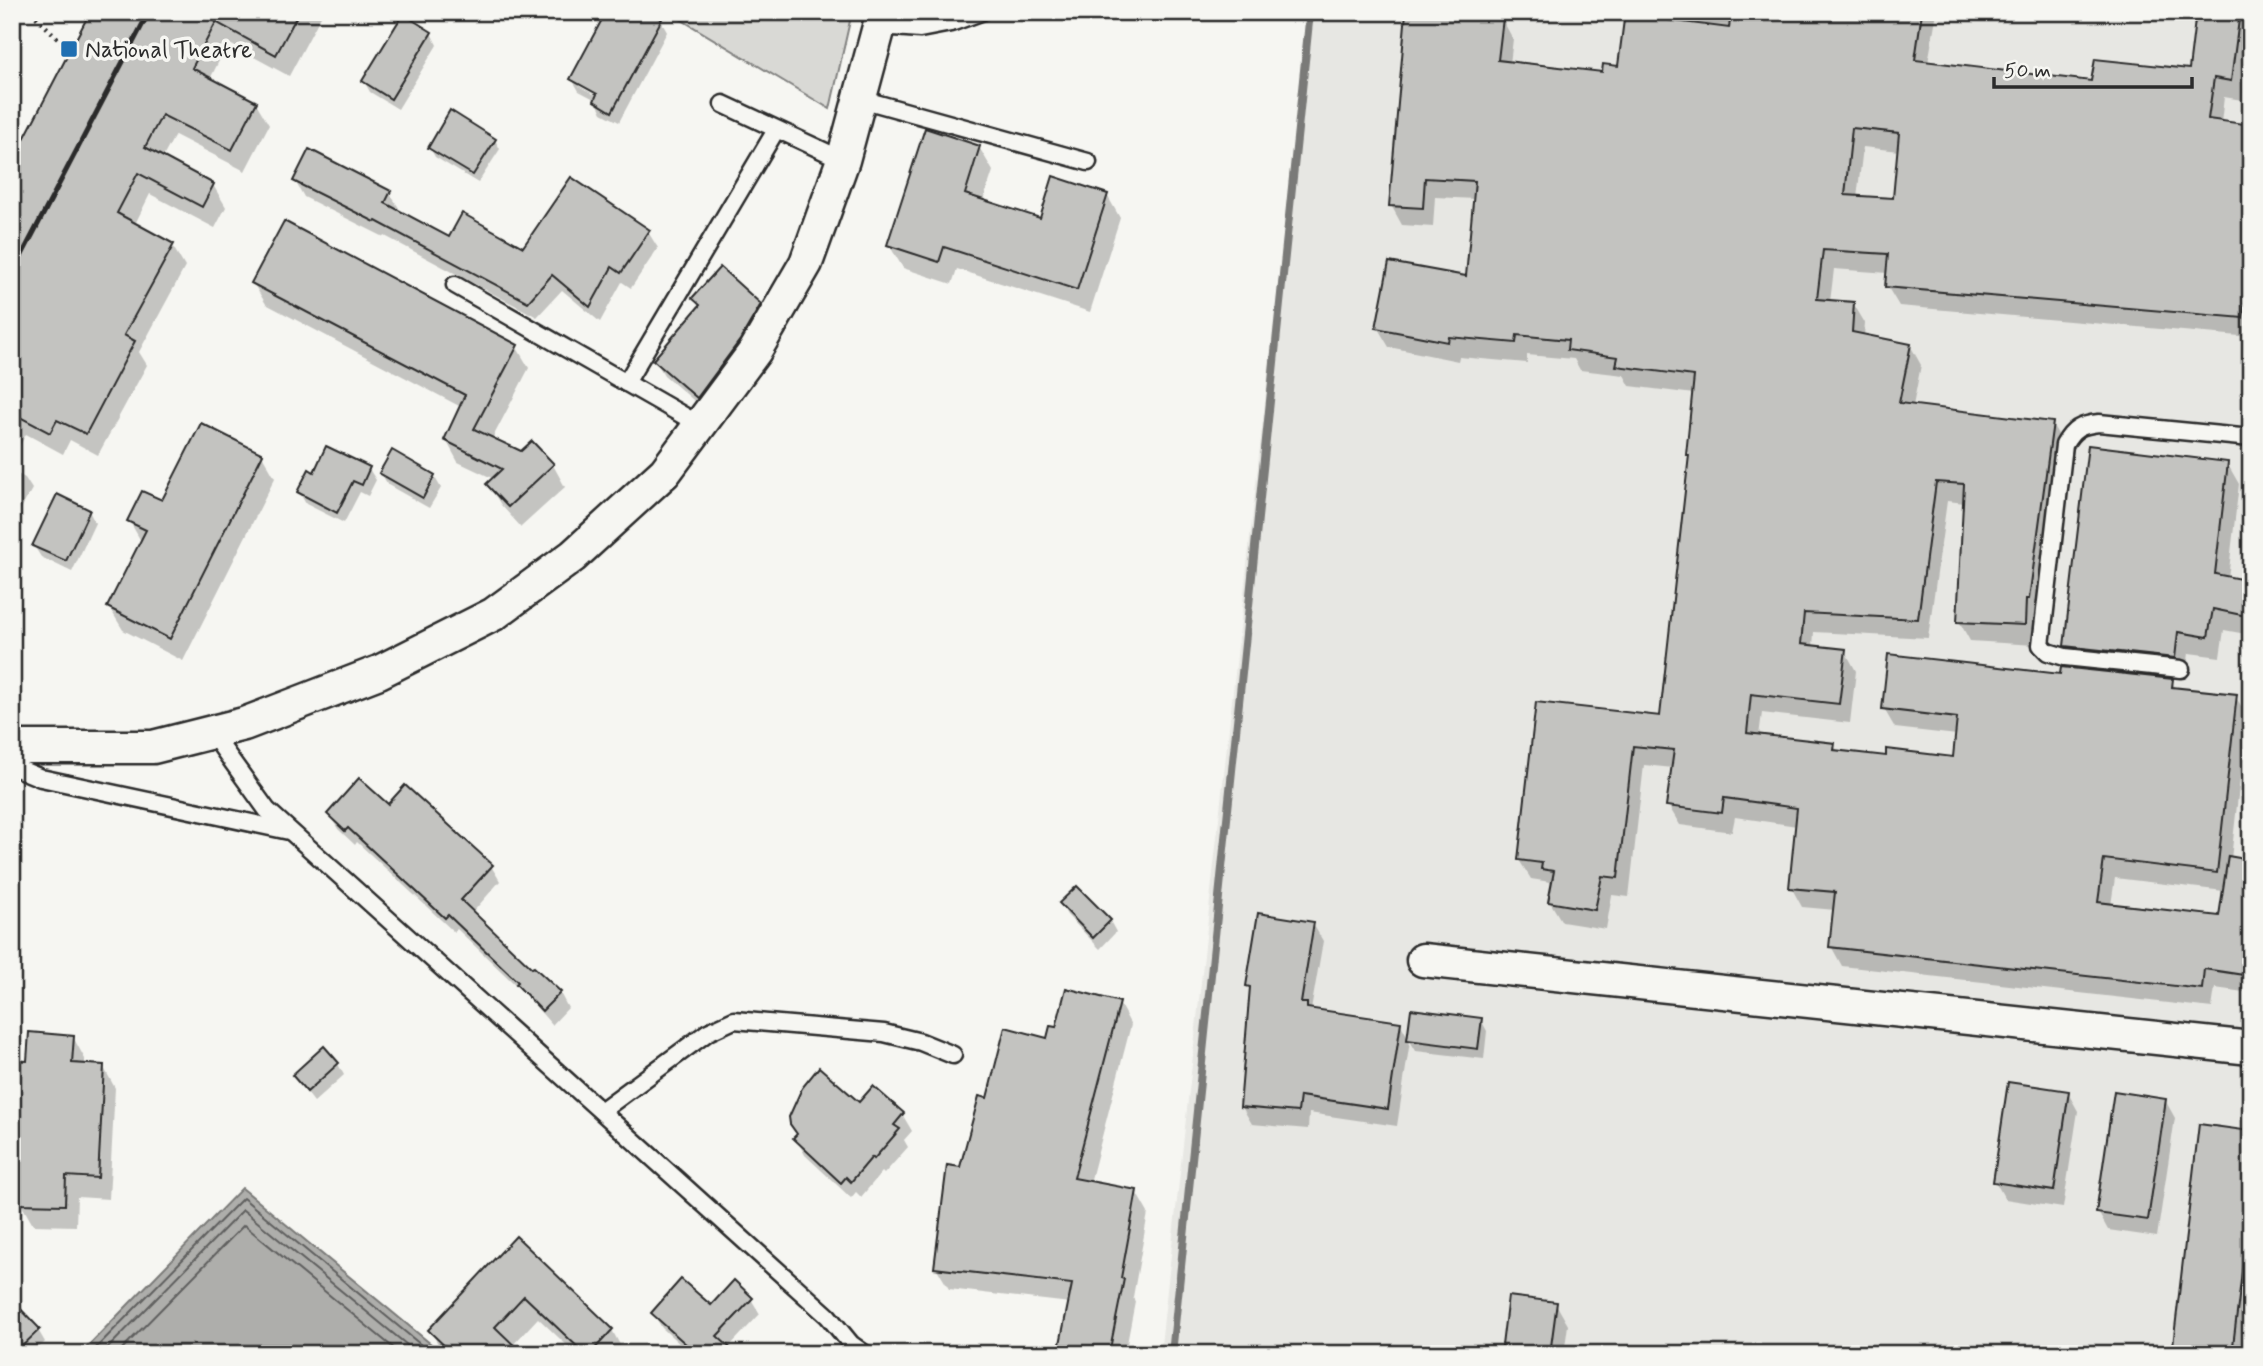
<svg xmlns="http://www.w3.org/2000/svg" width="2263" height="1366" font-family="Mynerve,sans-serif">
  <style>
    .built { fill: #e7e7e3 }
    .green { fill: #d9d9d5; stroke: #828280; stroke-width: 2 }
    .water { fill: #aeaeab; stroke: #7a7a78; stroke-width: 2 }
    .shadow { fill: #0003; fill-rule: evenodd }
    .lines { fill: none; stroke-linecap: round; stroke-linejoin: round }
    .shore { stroke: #5f5f5e; stroke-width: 2 }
    .stream { stroke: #7a7a78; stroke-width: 8 }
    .building { fill: #c3c3c0; stroke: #2b2b2b; stroke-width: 2; fill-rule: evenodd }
    .lane-casing { stroke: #2b2b2b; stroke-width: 21 }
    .street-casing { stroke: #2b2b2b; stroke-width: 37 }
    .path { stroke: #2b2b2b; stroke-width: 4.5; stroke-dasharray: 2 5; stroke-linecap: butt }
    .lane { stroke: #f6f6f2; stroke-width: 16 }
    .street { stroke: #f6f6f2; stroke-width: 32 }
    .rail { stroke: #2b2b2b; stroke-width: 5 }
    .poi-dot { fill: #1f6fb2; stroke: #f6f6f2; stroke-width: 2.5 }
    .labels { text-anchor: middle; stroke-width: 7; stroke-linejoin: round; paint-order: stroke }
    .poi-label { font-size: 24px; fill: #2b2b2b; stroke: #f6f6f2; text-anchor: start }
  </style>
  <rect width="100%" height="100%" fill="#f6f6f2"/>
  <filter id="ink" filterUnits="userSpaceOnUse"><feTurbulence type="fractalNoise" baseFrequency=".0143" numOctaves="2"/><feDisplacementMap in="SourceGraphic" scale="14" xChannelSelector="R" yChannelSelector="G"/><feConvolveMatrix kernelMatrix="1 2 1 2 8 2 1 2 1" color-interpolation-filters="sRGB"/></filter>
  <g filter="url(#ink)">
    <!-- built -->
    <path class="built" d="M 1308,12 L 2251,12 L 2251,1354 L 1160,1354 Z"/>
    <!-- green -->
    <path class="green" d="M 667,12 L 852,12 L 830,109 L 675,16 Z"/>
    <!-- water -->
    <path class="water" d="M 242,1188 L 443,1354 L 80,1354 Z"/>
    <!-- shadow -->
    <g class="shadow">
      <path d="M 92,12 L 323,12 L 289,76 L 228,43 L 210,79 L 256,103 L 269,125 L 245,171 L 175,135 L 162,159 L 213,185 L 226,207 L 215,228 L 150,194 L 135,224 L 172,245 L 185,267 L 139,352 L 147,365 L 98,455 L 70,440 L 63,454 L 26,434 L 12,460 L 12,166 Z"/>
      <path d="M 1627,12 L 1937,12 L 1928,63 L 2093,83 L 2190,71 L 2198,12 L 2251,12 L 2251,33 L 2242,100 L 2224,97 L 2221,123 L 2251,127 L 2251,337 L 1899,306 L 1887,286 L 1888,273 L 1834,269 L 1830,302 L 1853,303 L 1865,323 L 1864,336 L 1910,345 L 1921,365 L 1913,406 L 2052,424 L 2063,443 L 2035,645 L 1970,641 L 1959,621 L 1965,503 L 1947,501 L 1928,638 L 1814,632 L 1813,647 L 1845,651 L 1856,671 L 1850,723 L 1762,713 L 1759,736 L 1834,745 L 1838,752 L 1887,757 L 1955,759 L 1957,735 L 1895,728 L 1884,709 L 2062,676 L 2171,680 L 2176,689 L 2235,696 L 2247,715 L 2231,859 L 2251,861 L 2251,993 L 2215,988 L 2212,1008 L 1842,966 L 1831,946 L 1835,910 L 1802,907 L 1791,887 L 1797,826 L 1735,817 L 1732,832 L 1680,825 L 1668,805 L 1673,768 L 1644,765 L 1629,897 L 1612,895 L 1606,929 L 1562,922 L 1550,902 L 1553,887 L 1550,882 L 1531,879 L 1519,860 L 1537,704 L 1661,718 L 1691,459 L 1688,455 L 1694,394 L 1630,386 L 1624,375 L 1580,370 L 1574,359 L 1527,355 L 1527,363 L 1459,357 L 1458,361 L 1389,347 L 1377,327 L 1468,278 L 1475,199 L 1435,197 L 1433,227 L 1402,225 L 1391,205 L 1502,19 L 1513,39 L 1510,64 L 1604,74 L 1620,68 ZM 1863,147 L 1899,151 L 1895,200 L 1857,198 ZM 2115,878 L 2224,891 L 2221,918 L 2111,905 Z"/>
      <path d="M 661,21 L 667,32 L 619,122 L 602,113 L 596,100 L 579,91 L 572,79 ZM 579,82 L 606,97 L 604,100 L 579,86 Z"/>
      <path d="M 431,33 L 437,45 L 398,109 L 370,92 L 364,81 Z"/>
      <path d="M 495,140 L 500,149 L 478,183 L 435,157 L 430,148 Z"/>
      <path d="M 979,147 L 993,171 L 983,201 L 1041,220 L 1107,195 L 1120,218 L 1090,312 L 957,269 L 952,284 L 903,268 L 889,245 Z"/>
      <path d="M 295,181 L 389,192 L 399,208 L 397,211 L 449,239 L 523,249 L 648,232 L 658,248 L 631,288 L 622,282 L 600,322 L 562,290 L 537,317 L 385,236 L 384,237 L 304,197 Z"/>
      <path d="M 253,283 L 516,346 L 529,368 L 492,439 L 553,465 L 565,487 L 521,527 L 501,505 L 488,484 L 494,479 L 458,462 L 446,440 L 461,407 L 266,304 Z"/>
      <path d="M 694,299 L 760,305 L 768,320 L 706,411 L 664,375 L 655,360 L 700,308 Z"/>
      <path d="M 262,455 L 275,478 L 183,661 L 123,630 L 109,607 L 142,543 L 129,520 Z"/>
      <path d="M 2227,463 L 2239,484 L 2228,579 L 2251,583 L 2251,635 L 2224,630 L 2220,657 L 2189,653 L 2186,678 L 2077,666 L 2065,645 Z"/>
      <path d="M 369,469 L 376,480 L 368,496 L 360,492 L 344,523 L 306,504 L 299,492 L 315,474 Z"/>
      <path d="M 12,471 L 25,478 L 32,489 L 12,525 Z"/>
      <path d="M 381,473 L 434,476 L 441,488 L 429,508 L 388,485 Z"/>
      <path d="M 89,511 L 95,523 L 72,572 L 41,557 L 34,546 Z"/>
      <path d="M 388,806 L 491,866 L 500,881 L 472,913 L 532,971 L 560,993 L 568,1008 L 552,1025 L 523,992 L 457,929 L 454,932 L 357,842 L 355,845 L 338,829 L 329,814 Z"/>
      <path d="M 1061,904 L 1110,921 L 1116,932 L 1100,949 L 1067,915 Z"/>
      <path d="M 1313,924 L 1323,941 L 1311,1010 L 1400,1023 L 1409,1039 L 1481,1020 L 1487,1031 L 1484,1059 L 1416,1051 L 1410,1041 L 1397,1126 L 1309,1113 L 1308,1129 L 1252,1124 L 1242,1107 L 1251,992 L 1248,986 Z"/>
      <path d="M 1119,1003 L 1131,1025 L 1090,1183 L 1136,1192 L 1148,1213 L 1133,1297 L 1135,1302 L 1125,1354 L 1060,1354 L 1070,1303 L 949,1289 L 936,1267 L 962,1169 L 988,1100 L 1057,1029 Z"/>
      <path d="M 73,1037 L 85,1059 L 85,1066 L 103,1066 L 115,1088 L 109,1199 L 77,1197 L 76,1226 L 33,1225 L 21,1204 L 21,1195 L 17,1194 L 12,1186 L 12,1062 L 29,1063 Z"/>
      <path d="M 338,1064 L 344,1075 L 314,1102 L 294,1076 Z"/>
      <path d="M 2068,1093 L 2078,1111 L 2063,1208 L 2005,1199 L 1995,1181 Z"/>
      <path d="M 2165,1100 L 2175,1118 L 2157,1237 L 2108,1230 L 2098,1212 Z"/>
      <path d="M 860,1104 L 902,1114 L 912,1131 L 904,1140 L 908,1147 L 884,1174 L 882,1172 L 861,1197 L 856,1192 L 851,1198 L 805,1155 L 796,1138 Z"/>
      <path d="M 2251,1132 L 2251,1325 L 2247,1354 L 2174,1354 Z"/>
      <path d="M 516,1239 L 612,1330 L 625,1354 L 576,1354 L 538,1318 L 512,1346 L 520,1354 L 444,1354 L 430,1330 Z"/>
      <path d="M 751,1299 L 760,1314 L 728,1348 L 734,1354 L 691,1354 L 662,1328 L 653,1313 L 711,1308 Z"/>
      <path d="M 1556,1304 L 1568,1325 L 1564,1354 L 1502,1354 Z"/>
      <path d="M 38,1330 L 45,1342 L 32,1354 L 16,1354 L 12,1349 Z"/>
    </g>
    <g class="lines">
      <!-- shore -->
      <g class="shore">
        <path d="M 90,1354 L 243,1198 L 432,1354"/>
        <path d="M 102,1354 L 243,1210 L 418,1354"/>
        <path d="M 117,1354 L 244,1225 L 401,1354"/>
      </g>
      <!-- stream -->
      <path class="stream" d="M 1172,1354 L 1310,12"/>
    </g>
    <!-- building -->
    <g class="building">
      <path d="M 90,12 L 299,12 L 276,55 L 216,22 L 192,68 L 257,102 L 232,150 L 162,115 L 145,147 L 214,184 L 202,207 L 138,173 L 117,213 L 174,244 L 124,335 L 135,341 L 86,434 L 57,420 L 50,433 L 12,413 L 12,162 Z"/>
      <path d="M 606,12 L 649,12 L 662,19 L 612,112 L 594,101 L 597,94 L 570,79 Z"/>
      <path d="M 1406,12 L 1453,12 L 1503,18 L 1498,60 L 1602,72 L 1603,64 L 1618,66 L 1625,12 L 1652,12 L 1651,18 L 1729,28 L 1731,12 L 1922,12 L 1915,60 L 2091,81 L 2095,59 L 2189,69 L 2196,12 L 2240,12 L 2231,81 L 2214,78 L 2208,119 L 2251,125 L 2251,229 L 2243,318 L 1885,287 L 1888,254 L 1823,250 L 1817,299 L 1854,302 L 1852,332 L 1911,344 L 1899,403 L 2053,422 L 2029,599 L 2026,599 L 2025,625 L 1957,622 L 1964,484 L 1936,482 L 1918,619 L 1804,613 L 1801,644 L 1846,649 L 1839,704 L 1751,694 L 1747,733 L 1835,743 L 1834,750 L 1886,756 L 1886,749 L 1953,757 L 1957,718 L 1882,709 L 1888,654 L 2060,674 L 2061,667 L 2173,679 L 2172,687 L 2237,694 L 2217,873 L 2104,859 L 2098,902 L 2219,916 L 2228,856 L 2251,860 L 2251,961 L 2246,961 L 2244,975 L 2204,969 L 2202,989 L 1829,947 L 1835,892 L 1789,888 L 1797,808 L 1724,798 L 1722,813 L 1666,806 L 1674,750 L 1633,746 L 1618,878 L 1602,876 L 1595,910 L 1548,902 L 1554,871 L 1541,869 L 1542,863 L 1518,860 L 1536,702 L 1660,716 L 1689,455 L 1686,455 L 1694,376 L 1616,366 L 1618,357 L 1567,350 L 1568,340 L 1517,335 L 1516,343 L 1449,337 L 1448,342 L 1376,328 L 1389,262 L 1466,276 L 1475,181 L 1425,178 L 1423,208 L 1389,206 ZM 1852,128 L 1899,133 L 1893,198 L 1845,195 Z"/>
      <path d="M 403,14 L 432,32 L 391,99 L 362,81 Z"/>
      <path d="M 450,110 L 496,139 L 473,175 L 428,148 Z"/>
      <path d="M 925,128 L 980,146 L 965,194 L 1040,218 L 1053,176 L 1108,194 L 1077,290 L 944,247 L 939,262 L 887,245 Z"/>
      <path d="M 309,149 L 391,191 L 385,203 L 449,237 L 462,213 L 523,247 L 571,177 L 650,230 L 621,273 L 612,267 L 590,307 L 552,275 L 528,302 L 376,221 L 375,222 L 293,181 Z"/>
      <path d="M 284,221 L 518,345 L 474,429 L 521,451 L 532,441 L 554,464 L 508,507 L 486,484 L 502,469 L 444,440 L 465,395 L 251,283 Z"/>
      <path d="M 720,267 L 761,304 L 740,340 L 697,398 L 653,360 L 700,305 L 692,298 Z"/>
      <path d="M 201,423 L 263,454 L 170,639 L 107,607 L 146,530 L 127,521 L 142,491 L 162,500 Z"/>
      <path d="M 2088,445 L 2228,462 L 2215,574 L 2251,581 L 2251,617 L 2213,609 L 2208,637 L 2178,632 L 2175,658 L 2064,646 Z"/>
      <path d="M 326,446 L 370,467 L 362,485 L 353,481 L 337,513 L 297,492 L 309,469 L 314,472 Z"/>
      <path d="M 392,450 L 435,475 L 423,498 L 379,473 Z"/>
      <path d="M 57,494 L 90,510 L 66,561 L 32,546 Z"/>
      <path d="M 359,778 L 388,804 L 405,785 L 493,865 L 461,900 L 532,968 L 534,967 L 561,992 L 542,1011 L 516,984 L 518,982 L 448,915 L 445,918 L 348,828 L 345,831 L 327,814 Z"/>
      <path d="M 1077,886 L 1111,920 L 1093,938 L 1059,903 Z"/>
      <path d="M 1258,913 L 1314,922 L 1301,1003 L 1307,1003 L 1307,1008 L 1401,1022 L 1388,1109 L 1300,1096 L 1298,1112 L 1240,1107 L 1250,987 L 1246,986 Z"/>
      <path d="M 1066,988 L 1120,1002 L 1074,1178 L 1137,1190 L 1121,1278 L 1124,1279 L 1109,1354 L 1058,1354 L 1072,1284 L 934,1268 L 947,1165 L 960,1167 L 979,1096 L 987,1098 L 1005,1027 L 1047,1038 L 1050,1026 L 1056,1027 Z"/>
      <path d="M 1411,1009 L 1482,1018 L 1478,1049 L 1407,1040 Z"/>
      <path d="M 29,1032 L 74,1036 L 72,1063 L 104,1065 L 98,1178 L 66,1176 L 65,1205 L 19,1204 L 20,1174 L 12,1174 L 12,1060 L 27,1061 Z"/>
      <path d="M 324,1046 L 339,1063 L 307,1092 L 292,1075 Z"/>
      <path d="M 819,1067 L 859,1102 L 873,1086 L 904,1113 L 894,1125 L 900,1129 L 874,1159 L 872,1157 L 851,1182 L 846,1177 L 841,1183 L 793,1138 L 797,1134 L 790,1124 L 789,1117 L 802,1088 Z"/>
      <path d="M 2008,1082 L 2069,1091 L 2054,1191 L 1993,1182 Z"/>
      <path d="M 2114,1091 L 2166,1099 L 2148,1220 L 2096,1213 Z"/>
      <path d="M 2199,1124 L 2251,1131 L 2251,1198 L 2232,1354 L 2172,1354 Z"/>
      <path d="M 516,1236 L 613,1329 L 590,1354 L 585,1354 L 524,1296 L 495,1327 L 523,1354 L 453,1354 L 428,1330 Z"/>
      <path d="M 681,1279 L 711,1305 L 734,1280 L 753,1298 L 717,1336 L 737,1354 L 697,1354 L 651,1313 Z"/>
      <path d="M 1508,1296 L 1557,1302 L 1550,1354 L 1501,1354 Z"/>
      <path d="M 12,1300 L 40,1329 L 14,1354 L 12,1354 Z"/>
    </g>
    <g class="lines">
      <!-- lane casing -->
      <g class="lane-casing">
        <g id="lane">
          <path d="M 880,26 L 920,29 L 951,23 L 981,12"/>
          <path d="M 861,99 L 1088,162"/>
          <path d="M 723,104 L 843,160"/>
          <path d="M 455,285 L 700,425"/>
          <path d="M 626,383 L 776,130"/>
          <path d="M 2181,669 L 2065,657 L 2048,652 L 2041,645 L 2064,445 C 2073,429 2080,425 2099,423 L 2251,438"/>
          <path d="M 211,732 L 267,810 L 828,1316 L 851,1344 L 865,1354"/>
          <path d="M 12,766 L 41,778 L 289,831"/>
          <path d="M 601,1111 L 708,1032 L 734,1020 L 884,1033 L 921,1042 L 953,1055"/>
        </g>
      </g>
      <!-- street casing -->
      <g class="street-casing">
        <g id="street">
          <path d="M 12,747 L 153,747 L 244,724 L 379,672 L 494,614 L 573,556 L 665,472 L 755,351 L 806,263 L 843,160 L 883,12"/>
          <path d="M 1423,960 L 2251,1048"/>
        </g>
      </g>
      <!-- path -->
      <path class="path" d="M 31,12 L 69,49"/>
      <!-- lane -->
      <use href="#lane" class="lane"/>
      <!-- street -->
      <use href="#street" class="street"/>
      <!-- rail -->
      <path class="rail" d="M 12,274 L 149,12"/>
    </g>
  </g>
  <!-- markers -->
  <rect class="poi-dot" x="60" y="40" width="18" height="18" rx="3.5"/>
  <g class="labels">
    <!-- poi labels -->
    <g class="poi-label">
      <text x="85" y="57">National Theatre</text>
    </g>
  </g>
  <!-- margin -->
  <rect width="2263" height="1366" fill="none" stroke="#f6f6f2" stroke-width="42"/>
  <rect x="21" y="21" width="2221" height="1324" fill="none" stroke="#2b2b2b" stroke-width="2.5" filter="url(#ink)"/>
  <!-- scale -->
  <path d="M1994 77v10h198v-10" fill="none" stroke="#2b2b2b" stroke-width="3.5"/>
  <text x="2004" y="77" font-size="21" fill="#2b2b2b" stroke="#f6f6f2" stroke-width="5" paint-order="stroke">50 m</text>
</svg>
